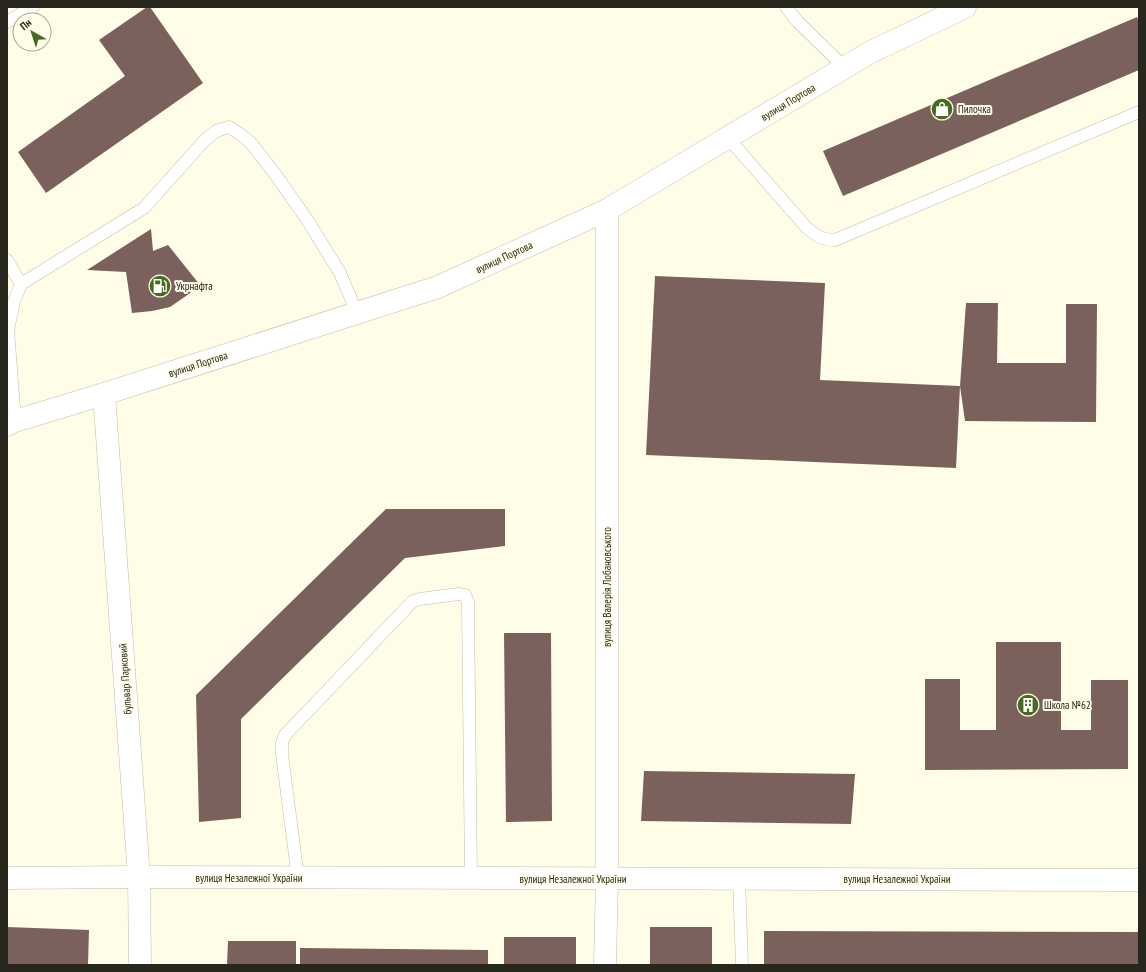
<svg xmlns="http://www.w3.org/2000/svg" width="1146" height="972" font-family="'PT Sans Narrow',sans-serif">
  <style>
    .building { fill: #7a615c }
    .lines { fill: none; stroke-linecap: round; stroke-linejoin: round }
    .lane-casing { stroke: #c1bda5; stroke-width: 13 }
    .street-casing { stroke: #c1bda5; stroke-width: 23 }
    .secondary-casing { stroke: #c1bda5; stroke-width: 23 }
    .lane { stroke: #fff; stroke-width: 12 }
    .street { stroke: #fff; stroke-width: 22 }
    .secondary { stroke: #fff; stroke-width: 22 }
    .labels { text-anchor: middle; stroke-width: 4; stroke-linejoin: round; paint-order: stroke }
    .street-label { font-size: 11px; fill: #28271d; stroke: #fffce7 }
    .poi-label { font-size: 11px; fill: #28271d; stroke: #fffce7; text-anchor: start }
  </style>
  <rect width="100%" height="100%" fill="#fffce7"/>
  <!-- building -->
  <g class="building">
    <path d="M 147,7 L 150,7 L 203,83 L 46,193 L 18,152 L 125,76 L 99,40 Z"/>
    <path d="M 1137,17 L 1139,21 L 1139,70 L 843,196 L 823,151 Z"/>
    <path d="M 151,229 L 153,251 L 168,245 L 200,285 L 186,296 L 170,307 L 152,311 L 132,313 L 126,272 L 87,270 Z"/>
    <path d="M 655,276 L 825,283 L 820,380 L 960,386 L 956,468 L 646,455 Z"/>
    <path d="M 966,303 L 998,303 L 997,363 L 1066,363 L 1066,304 L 1097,304 L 1096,422 L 965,421 L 960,386 Z"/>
    <path d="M 386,509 L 505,509 L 505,546 L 405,558 L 241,719 L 241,818 L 199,822 L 196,695 Z"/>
    <path d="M 504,633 L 551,633 L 552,821 L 506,822 Z"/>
    <path d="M 996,642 L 1061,642 L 1061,730 L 1091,730 L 1091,680 L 1128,680 L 1128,769 L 925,770 L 925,679 L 960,679 L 960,730 L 996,730 Z"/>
    <path d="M 644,771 L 855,774 L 851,824 L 641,821 Z"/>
    <path d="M 7,927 L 89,930 L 88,965 L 7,965 Z"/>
    <rect x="650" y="927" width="62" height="38"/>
    <path d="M 764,931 L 1139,932 L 1139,965 L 764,965 Z"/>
    <rect x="504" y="937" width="72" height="28"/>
    <path d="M 228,941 L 296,941 L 296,965 L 227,965 Z"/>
    <path d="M 300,948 L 488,950 L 488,965 L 300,965 Z"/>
  </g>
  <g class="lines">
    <!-- lane casing -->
    <g class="lane-casing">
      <g id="lane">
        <path d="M 786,7 L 797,21 L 845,68"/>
        <path d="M 7,22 L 33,7"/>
        <path d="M 728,138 L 807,228 C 817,236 822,240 835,240 L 1139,112"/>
        <path d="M 7,260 L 21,284"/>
        <path d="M 15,421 L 8,330 L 14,302 L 21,284 L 144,208 L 205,140 L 216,131 L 229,127 L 240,134 L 251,143 L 275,174 L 308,221 L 340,273 L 357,313"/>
        <path d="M 298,878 L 282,754 L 282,743 L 285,735 L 413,601 L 420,599 L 459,594 L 465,595 L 468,602 L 471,878"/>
        <path d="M 739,879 L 742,965"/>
      </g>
    </g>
    <!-- street casing -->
    <g class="street-casing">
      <g id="street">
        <path d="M 104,394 L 139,877 L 140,965"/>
        <path d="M 605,965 L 607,879 L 607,210"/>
      </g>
    </g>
    <!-- secondary casing -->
    <g class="secondary-casing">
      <g id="secondary">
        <path d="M 7,425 L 15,421 L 104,394 L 438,287 L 607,210 L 869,53 L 965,7"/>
        <path d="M 7,878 L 139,877 L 1139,880"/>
      </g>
    </g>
    <!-- lane -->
    <use href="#lane" class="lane"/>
    <!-- street -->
    <use href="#street" class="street"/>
    <!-- secondary -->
    <use href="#secondary" class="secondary"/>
  </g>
  <!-- icons -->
  <defs>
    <g id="shop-disc" transform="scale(1.15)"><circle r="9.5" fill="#476920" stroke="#fffce7"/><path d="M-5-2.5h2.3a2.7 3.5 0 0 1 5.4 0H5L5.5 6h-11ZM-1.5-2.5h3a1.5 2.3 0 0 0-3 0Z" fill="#fff"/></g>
    <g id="fuel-disc" transform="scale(1.15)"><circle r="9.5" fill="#476920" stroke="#fffce7"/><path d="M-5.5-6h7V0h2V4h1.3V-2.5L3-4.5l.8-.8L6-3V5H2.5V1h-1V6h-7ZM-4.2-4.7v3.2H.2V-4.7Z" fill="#fff"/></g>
    <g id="building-disc" transform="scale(1.15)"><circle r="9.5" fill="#476920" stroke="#fffce7"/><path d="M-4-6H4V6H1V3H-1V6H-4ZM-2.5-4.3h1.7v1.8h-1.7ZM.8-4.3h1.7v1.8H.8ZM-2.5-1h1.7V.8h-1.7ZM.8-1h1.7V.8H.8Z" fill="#fff"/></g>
  </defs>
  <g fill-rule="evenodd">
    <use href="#shop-disc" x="942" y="109"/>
    <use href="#fuel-disc" x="160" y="286"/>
    <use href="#building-disc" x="1028" y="705"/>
  </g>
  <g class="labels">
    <!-- street labels -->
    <g class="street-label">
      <text transform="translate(788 102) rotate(-31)" y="4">вулиця Портова</text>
      <text transform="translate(504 257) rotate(-25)" y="4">вулиця Портова</text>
      <text transform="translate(198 364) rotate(-18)" y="4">вулиця Портова</text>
      <text transform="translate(607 587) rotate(-90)" y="4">вулиця Валерія Лобановського</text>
      <text transform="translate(125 679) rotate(-94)" y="4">бульвар Парковий</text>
      <text x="249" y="882">вулиця Незалежної України</text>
      <text x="573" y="883">вулиця Незалежної України</text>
      <text x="897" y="883">вулиця Незалежної України</text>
    </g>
    <!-- poi labels -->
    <g class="poi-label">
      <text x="958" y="113">Пилочка</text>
      <text x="176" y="290">Укрнафта</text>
      <text x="1044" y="709">Школа №62</text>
    </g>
  </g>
  <!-- border -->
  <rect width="1146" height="972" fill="none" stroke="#28271d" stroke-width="16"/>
  <!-- north arrow -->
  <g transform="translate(32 32) rotate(321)"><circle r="19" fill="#fffce7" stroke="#a9a796"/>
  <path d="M0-3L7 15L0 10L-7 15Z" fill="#476920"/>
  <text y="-6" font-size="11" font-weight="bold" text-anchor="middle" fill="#28271d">Пн</text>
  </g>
</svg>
